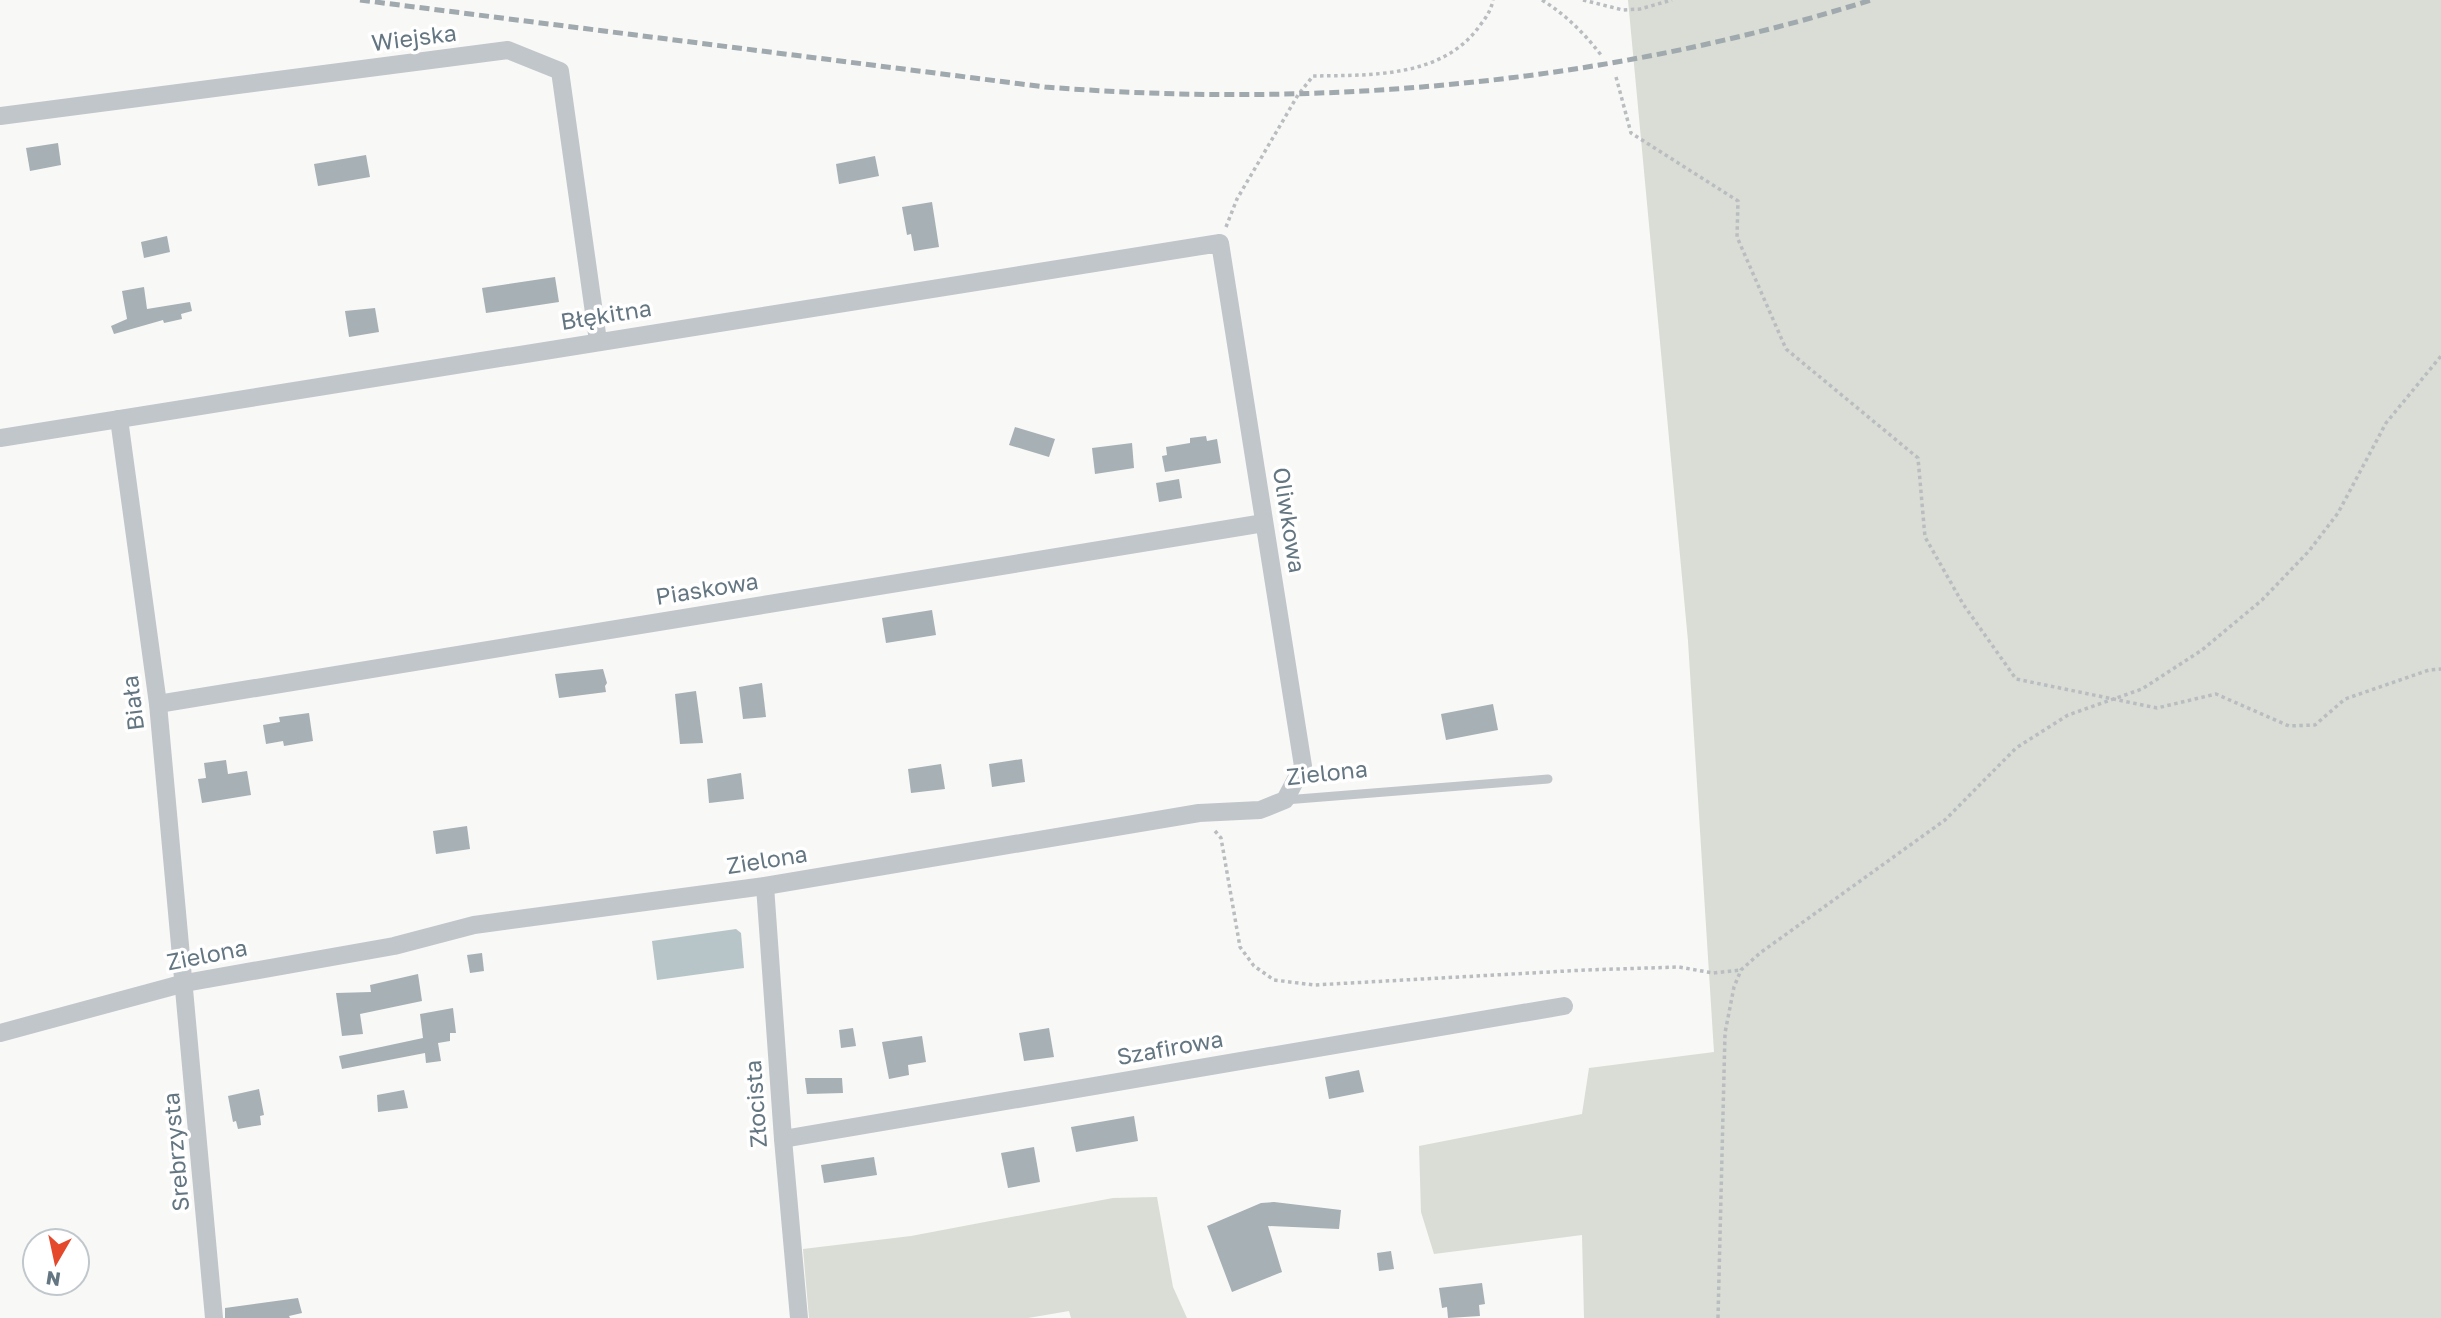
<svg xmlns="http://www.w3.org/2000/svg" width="2441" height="1318" font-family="'Golos Text',sans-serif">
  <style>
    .green { fill: #d9ddd5 }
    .water { fill: #b7c5c8 }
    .building { fill: #a6b0b5 }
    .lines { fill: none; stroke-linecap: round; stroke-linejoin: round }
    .path { stroke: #b9bdc0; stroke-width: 3.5; stroke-dasharray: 3.5 3.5; stroke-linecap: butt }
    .service { stroke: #c1c6ca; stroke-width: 9 }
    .minor { stroke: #c1c6ca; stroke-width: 18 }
    .rail { stroke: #a0a9ae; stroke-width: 5; stroke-dasharray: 10 5; stroke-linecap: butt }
    .labels { text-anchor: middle; stroke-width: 7; stroke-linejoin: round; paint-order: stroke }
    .street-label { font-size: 23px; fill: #637681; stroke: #fff }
  </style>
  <rect width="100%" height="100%" fill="#f8f8f6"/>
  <!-- green -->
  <g class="green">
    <path d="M 1628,0 L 2441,0 L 2441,1318 L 1584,1318 L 1582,1235 L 1434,1254 L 1421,1212 L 1419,1146 L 1582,1114 L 1589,1068 L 1714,1052 L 1688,641 Z"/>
    <path d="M 1157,1197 L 1173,1287 L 1187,1318 L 1071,1318 L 1069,1311 L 1028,1318 L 809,1318 L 803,1249 L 911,1236 L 1113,1198 Z"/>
  </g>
  <!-- water -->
  <path class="water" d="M 736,929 L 741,933 L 744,968 L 657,980 L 652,941 Z"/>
  <!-- building -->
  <g class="building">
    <path d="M 58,143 L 61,165 L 30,171 L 26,148 Z"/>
    <path d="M 366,155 L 370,177 L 318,186 L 314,164 Z"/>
    <path d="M 875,156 L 879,176 L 839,184 L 836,164 Z"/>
    <path d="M 932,202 L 939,247 L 914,251 L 911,234 L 907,235 L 902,207 Z"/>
    <path d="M 167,236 L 170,252 L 144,258 L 141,242 Z"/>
    <path d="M 555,277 L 559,302 L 486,313 L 482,288 Z"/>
    <path d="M 144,287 L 147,309 L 190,302 L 192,311 L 181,314 L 182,319 L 164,323 L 163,320 L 114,334 L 111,326 L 127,319 L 122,291 Z"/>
    <path d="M 375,308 L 379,332 L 349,337 L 345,311 Z"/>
    <path d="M 1015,427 L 1055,439 L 1049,457 L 1009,445 Z"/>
    <path d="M 1206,436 L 1207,441 L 1217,439 L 1221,463 L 1165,472 L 1162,456 L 1167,455 L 1166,447 L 1190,443 L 1190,438 Z"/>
    <path d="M 1132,443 L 1134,468 L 1095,474 L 1092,448 Z"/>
    <path d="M 1179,479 L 1182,498 L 1159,502 L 1156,483 Z"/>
    <path d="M 932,610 L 936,635 L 886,643 L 882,618 Z"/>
    <path d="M 603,669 L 607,683 L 605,686 L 606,692 L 559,698 L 555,674 Z"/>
    <path d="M 762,683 L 766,717 L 743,719 L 739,687 Z"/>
    <path d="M 696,691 L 703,743 L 680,744 L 675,694 Z"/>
    <path d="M 1493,704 L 1498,730 L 1446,740 L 1441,714 Z"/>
    <path d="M 309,713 L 313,741 L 284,746 L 283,741 L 266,744 L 263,725 L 280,722 L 279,717 Z"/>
    <path d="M 1022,759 L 1025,782 L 992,787 L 989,764 Z"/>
    <path d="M 226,760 L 228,774 L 247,771 L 251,795 L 202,803 L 198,779 L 206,778 L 204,763 Z"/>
    <path d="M 941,764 L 945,789 L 911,793 L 908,769 Z"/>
    <path d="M 741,773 L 744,799 L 709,803 L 707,779 Z"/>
    <path d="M 467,826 L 470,849 L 436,854 L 433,831 Z"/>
    <path d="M 482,953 L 484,971 L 470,973 L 467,955 Z"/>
    <path d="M 418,974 L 422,1001 L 360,1014 L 363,1034 L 342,1036 L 336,993 L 371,992 L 370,985 Z"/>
    <path d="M 453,1008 L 456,1033 L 450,1033 L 450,1041 L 438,1043 L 441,1061 L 426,1063 L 425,1053 L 342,1069 L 339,1056 L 423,1038 L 420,1014 Z"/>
    <path d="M 853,1028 L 856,1046 L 841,1048 L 839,1030 Z"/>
    <path d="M 1049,1028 L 1054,1057 L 1024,1061 L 1019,1033 Z"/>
    <path d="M 922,1036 L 926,1062 L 908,1065 L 909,1075 L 889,1079 L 882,1042 Z"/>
    <path d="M 1359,1070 L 1364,1092 L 1329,1099 L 1325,1077 Z"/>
    <path d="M 805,1078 L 842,1078 L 843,1093 L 807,1094 Z"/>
    <path d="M 259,1089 L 264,1115 L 260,1116 L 261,1125 L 238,1129 L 236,1121 L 233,1122 L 228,1096 Z"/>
    <path d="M 404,1090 L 408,1108 L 378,1112 L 377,1095 Z"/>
    <path d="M 1134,1116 L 1138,1141 L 1076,1152 L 1071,1127 Z"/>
    <path d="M 1034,1147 L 1040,1182 L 1008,1188 L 1001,1153 Z"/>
    <path d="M 874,1157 L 877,1175 L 824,1183 L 821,1165 Z"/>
    <path d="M 1274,1202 L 1341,1210 L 1339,1229 L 1268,1226 L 1282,1272 L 1232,1292 L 1207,1226 L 1261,1203 Z"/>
    <path d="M 1391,1251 L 1394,1269 L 1379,1271 L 1377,1253 Z"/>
    <path d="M 1482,1283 L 1485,1304 L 1479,1305 L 1480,1316 L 1448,1318 L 1447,1307 L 1442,1308 L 1439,1288 Z"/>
    <path d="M 298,1298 L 302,1313 L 289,1316 L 290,1318 L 225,1318 L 225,1308 Z"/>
  </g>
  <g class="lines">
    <!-- path -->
    <g class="path">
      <path d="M 1542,0 C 1566,15 1584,33 1601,55"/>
      <path d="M 1583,0 L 1623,10 L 1640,9 L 1672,0"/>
      <path d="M 1616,77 L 1631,133 L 1738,201 L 1737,237 L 1786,349 L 1918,458 L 1925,537 L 1963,604 L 2016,679 L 2157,708 L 2216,694 L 2289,726 L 2315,725 L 2345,699 L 2429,670 L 2441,669"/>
      <path d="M 1226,227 L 1237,199 L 1298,95 L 1313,76 C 1372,75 1444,78 1481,24 C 1487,16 1491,10 1493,0"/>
      <path d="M 1215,831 L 1221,838 L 1240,947 L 1254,966 L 1274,980 L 1314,985 L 1585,970 L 1679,967 L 1713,973 L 1741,970"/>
      <path d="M 1718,1318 L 1725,1033 L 1734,987 L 1741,970 L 1760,953 L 1945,820 L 2016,748 L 2068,715 L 2142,689 L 2202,650 L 2262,600 L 2309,551 L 2338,513 L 2386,423 L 2441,356"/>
    </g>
    <!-- service -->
    <path class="service" d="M 1285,800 L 1548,779"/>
    <!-- minor -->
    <g class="minor">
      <path d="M 0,116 L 508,50 L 560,71 L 598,341"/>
      <path d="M 119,419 L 158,704 L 214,1318"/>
      <path d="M 0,438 L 1220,243 L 1303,766 L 1285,800 L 1260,810 L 1199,813 L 765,886 L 474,925 L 394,946 L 185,983 L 0,1033"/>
      <path d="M 158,704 L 1264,523"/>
      <path d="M 765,886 L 783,1139 L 799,1318"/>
      <path d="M 783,1139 L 1564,1006"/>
    </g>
    <!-- rail -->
    <path class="rail" d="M 360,0 L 1045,87 C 1322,109 1606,84 1871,0"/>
  </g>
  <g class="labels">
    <!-- street labels -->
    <g class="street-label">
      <text transform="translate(414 38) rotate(-7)" y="8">Wiejska</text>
      <text transform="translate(606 315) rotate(-9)" y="8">Błękitna</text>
      <text transform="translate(1289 520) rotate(81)" y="8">Oliwkowa</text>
      <text transform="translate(707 589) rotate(-9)" y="8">Piaskowa</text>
      <text transform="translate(133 703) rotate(-97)" y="8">Biała</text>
      <text transform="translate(1327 773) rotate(-6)" y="8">Zielona</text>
      <text transform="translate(767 860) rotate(-9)" y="8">Zielona</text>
      <text transform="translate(207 955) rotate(-11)" y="8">Zielona</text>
      <text transform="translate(1170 1048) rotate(-10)" y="8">Szafirowa</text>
      <text transform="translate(756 1104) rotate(-94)" y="8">Złocista</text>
      <text transform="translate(176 1152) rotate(-95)" y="8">Srebrzysta</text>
    </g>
  </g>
  <!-- north arrow -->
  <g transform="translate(56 1262) rotate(189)"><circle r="33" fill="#ffffff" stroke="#c1c8cd" stroke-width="2"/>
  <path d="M0-5L12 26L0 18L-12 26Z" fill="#e4492b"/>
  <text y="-10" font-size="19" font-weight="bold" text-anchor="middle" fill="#637681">N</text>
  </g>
</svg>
